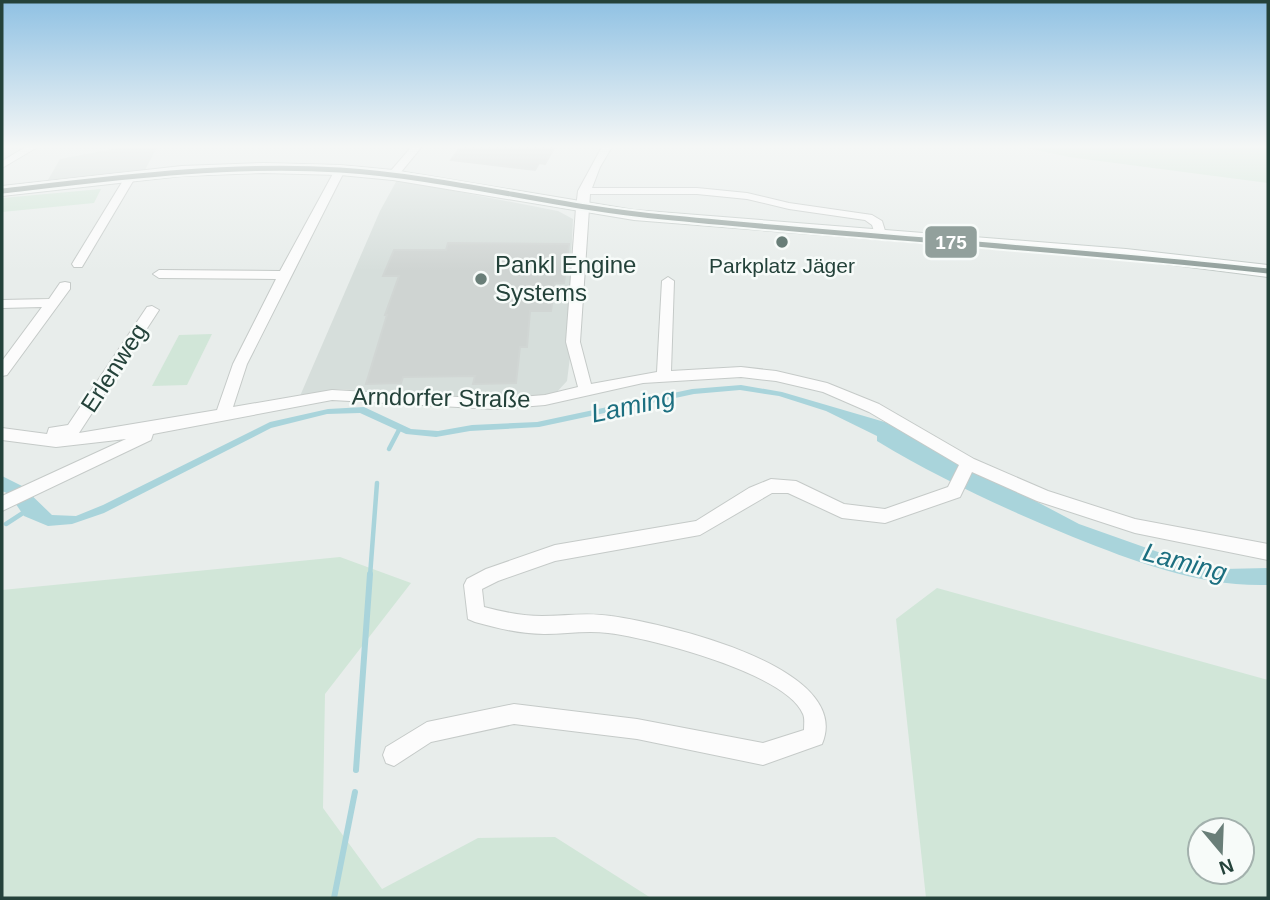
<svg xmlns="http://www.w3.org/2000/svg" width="1270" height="900" font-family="Arial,sans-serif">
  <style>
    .built { fill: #d6dedb }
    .green { fill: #d1e6d8; fill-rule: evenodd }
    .water { fill: #a9d4db }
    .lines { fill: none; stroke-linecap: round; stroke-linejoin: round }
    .stream-far1 { stroke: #a9d4db; stroke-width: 4.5 }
    .stream { stroke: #a9d4db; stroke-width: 6 }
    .building { fill: #cfd4d2; stroke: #d1d6d4; stroke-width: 2 }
    .minor-casing { stroke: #c5cac8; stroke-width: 2 }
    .secondary-casing { stroke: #c3cbc8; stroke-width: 2 }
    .minor { fill: #fcfcfc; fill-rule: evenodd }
    .secondary { fill: #fcfcfc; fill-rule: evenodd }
    .bus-1-casing { stroke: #f7fbf9; stroke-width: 9 }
    .bus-1 { stroke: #92a09c; stroke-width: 5 }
    .poi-dot { fill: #697e78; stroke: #f7fbf9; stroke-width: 2.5 }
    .labels { text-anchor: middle; stroke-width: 5; stroke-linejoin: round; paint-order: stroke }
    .far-poi-label { font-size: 21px; fill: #24423a; stroke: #f7fbf9 }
    .poi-label { font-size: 24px; fill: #24423a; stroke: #f7fbf9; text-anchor: start }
    .street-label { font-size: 24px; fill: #24423a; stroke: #f7fbf9 }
    .water-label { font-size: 26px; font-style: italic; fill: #1c6f80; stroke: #f7fbf9 }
    .line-badge { stroke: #f7fbf9; stroke-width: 2.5 }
    .badge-label { font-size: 19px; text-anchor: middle; font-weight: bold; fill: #fff }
  </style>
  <rect width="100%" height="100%" fill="#e8edeb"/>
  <!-- built -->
  <g class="built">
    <path d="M 158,145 L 144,172 L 48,180 L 60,159 L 113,149 Z"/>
    <path d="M 397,180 L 558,211 L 573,219 L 567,336 L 570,357 L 567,381 L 555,394 L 501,400 L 337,389 L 300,396 L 380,211 Z"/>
  </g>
  <!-- green -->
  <g class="green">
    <path d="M 1014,145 L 1268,145 L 1268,183 L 1069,157 Z"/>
    <path d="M 101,189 L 94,203 L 2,212 L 2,198 Z"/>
    <path d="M 212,334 L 187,385 L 152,386 L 179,335 Z"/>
    <path d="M 340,557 L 411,583 L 325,694 L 323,808 L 382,889 L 478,838 L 555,837 L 651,898 L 2,898 L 2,590 Z"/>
    <path d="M 937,588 L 1268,680 L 1268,898 L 926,898 L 896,619 ZM 1242,830 L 1242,872 L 1200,872 L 1200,830 Z"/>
  </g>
  <!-- water -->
  <path class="water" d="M 741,385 L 782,392 L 888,423 L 1079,524 L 1158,552 L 1223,569 L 1268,568 L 1268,585 C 1200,587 1136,562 1073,537 C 1005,509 940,479 877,441 L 877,436 L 826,411 L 779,396 L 740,390 L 694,394 L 539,427 L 470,431 L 436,437 L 406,434 L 360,413 L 327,414 L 271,428 L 104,513 L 72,524 L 48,526 L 24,516 L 9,494 L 2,491 L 2,476 L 22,486 L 52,515 L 76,516 L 103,505 L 270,422 L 328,409 L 364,407 L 411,429 L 438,431 L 472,425 L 537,422 L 692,389 Z"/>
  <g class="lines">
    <!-- stream-far1 -->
    <g class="stream-far1">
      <path d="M 389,449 L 400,428"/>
      <path d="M 6,524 L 26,511"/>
      <path d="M 370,576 L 377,483"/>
    </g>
    <!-- stream -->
    <g class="stream">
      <path d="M 356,770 L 370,574"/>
      <path d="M 334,898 L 355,792"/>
    </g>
  </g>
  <!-- building -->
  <g class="building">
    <path d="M 462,145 L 556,145 L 545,164 L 539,163 L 535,170 L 451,160 Z"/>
    <path d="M 448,243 L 569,244 L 564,283 L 555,283 L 551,311 L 530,311 L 527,347 L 520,347 L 516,383 L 473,384 L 475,376 L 403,377 L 401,383 L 366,384 L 387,315 L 385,315 L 399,276 L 383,276 L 394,250 L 446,250 Z"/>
  </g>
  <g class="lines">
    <!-- minor casing -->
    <g class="minor-casing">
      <g id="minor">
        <path d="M 29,145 L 41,145 L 2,168 L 2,161 Z"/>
        <path d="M 413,145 L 423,145 L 397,177 L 389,177 L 389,173 Z"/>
        <path d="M 603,145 L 613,145 L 600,167 L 592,188 L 697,188 L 747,193 L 789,203 L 872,215 L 882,221 L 886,234 L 884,237 L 876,237 L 872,225 L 865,220 L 789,209 L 747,199 L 697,194 L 590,194 L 580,342 L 591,384 L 657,372 L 662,281 L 668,277 L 674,281 L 671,371 L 741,367 L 776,371 L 827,383 L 879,404 L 974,459 L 1048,491 L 1135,519 L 1268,544 L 1268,560 L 1135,533 L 1037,501 L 972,472 L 960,497 L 885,523 L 842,518 L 788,493 L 772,493 L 700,535 L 555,561 L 498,581 L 482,589 L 484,607 C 503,612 522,616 542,616 C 565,616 587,612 611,616 C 661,623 855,666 822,744 L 763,765 L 637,739 L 514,724 L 431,742 L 394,766 L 386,763 L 383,755 L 386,747 L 427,722 L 514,704 L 637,719 L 763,743 L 804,730 C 804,725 805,718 803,714 C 786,673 650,638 608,633 C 586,630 566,634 544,634 C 520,634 497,628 475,622 L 468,619 L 464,585 L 467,579 L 486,569 L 555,545 L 696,521 L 749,488 L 771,479 L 796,481 L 844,504 L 885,509 L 948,487 L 959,465 L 869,412 L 823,392 L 776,381 L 741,377 L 643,383 L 545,405 L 494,409 L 332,400 L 153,434 L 151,440 L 2,511 L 2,496 L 126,439 L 56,447 L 2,440 L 2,428 L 47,434 L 49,428 L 68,425 L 147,307 L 152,306 L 159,310 L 79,433 L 217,410 L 233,364 L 276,279 L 159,278 L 153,274 L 159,270 L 280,271 L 335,170 L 340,167 L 345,170 L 247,364 L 233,407 L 332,390 L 494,399 L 545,395 L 578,387 L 566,342 L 576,208 L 578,191 Z"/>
        <path d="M 127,174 L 136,176 L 82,267 L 74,267 L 72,264 Z"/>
        <path d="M 65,282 L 70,283 L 70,289 L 7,375 L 2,376 L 2,361 L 42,307 L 2,308 L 2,300 L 49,299 L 60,283 Z"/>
      </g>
    </g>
    <!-- secondary casing -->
    <g class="secondary-casing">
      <path id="secondary" d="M 264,163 L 340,165 L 393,170 L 634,210 L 1126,249 L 1268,265 L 1268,277 L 1126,259 L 634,220 L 393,180 L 340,175 L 264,173 L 182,176 L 2,196 L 2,186 L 182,166 Z"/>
    </g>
    <!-- minor -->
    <use href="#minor" class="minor"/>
    <!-- secondary -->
    <use href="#secondary" class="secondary"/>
    <!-- bus-1 casing -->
    <g class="bus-1-casing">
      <path id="bus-1" d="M 2,191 C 114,178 227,163 340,170 C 449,177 554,207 663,217 C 864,237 1067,249 1268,271"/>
    </g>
    <!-- bus-1 -->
    <use href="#bus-1" class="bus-1"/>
  </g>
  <!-- sky -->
  <linearGradient id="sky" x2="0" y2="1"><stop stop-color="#8fc1e3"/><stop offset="0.54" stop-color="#f5f7f6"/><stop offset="1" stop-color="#f5f7f6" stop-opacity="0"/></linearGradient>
  <rect width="1270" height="271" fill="url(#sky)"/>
  <!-- markers -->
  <g class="poi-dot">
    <circle cx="782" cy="242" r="7"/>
    <circle cx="481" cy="279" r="7"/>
  </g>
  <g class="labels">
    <!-- far-poi labels -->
    <g class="far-poi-label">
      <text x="782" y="273">Parkplatz Jäger</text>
    </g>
    <!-- poi labels -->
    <g class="poi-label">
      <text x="495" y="273">Pankl Engine<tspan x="495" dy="28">Systems</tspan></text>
    </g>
    <!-- street labels -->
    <g class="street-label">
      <text transform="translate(114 368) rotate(-57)" y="8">Erlenweg</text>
      <text transform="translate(441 398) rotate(1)" y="8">Arndorfer Straße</text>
    </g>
    <!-- water labels -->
    <g class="water-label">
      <text transform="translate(633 405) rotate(-12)" y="9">Laming</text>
      <text transform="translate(1185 562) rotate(15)" y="9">Laming</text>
    </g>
  </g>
  <rect class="line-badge" x="924" y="225" width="54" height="34" rx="7" fill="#92a09c"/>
  <g class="badge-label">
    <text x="951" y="249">175</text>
  </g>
  <!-- border -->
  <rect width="1270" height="900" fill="none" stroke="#24423a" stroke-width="7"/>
  <!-- north arrow -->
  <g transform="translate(1221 851) rotate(161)"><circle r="33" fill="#f7fbf9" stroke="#a3b1ad" stroke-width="2"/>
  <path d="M0-5L12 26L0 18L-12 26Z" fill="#697e78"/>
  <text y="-10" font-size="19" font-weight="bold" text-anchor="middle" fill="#24423a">N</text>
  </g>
</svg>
